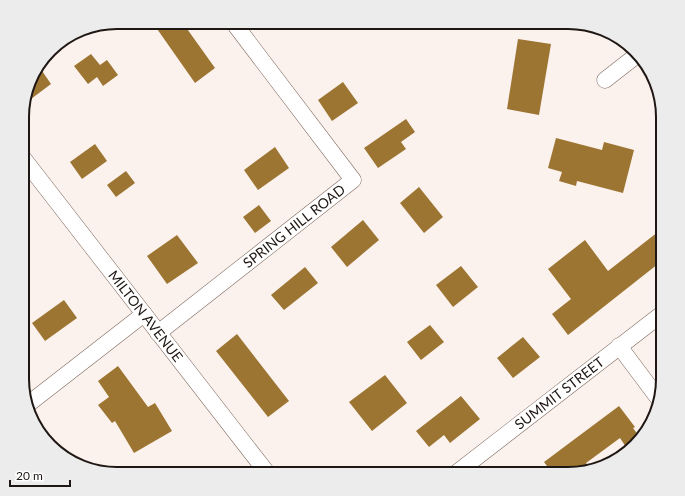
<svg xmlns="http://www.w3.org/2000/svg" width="685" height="496" font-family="Lato,sans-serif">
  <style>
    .building { fill: #9d7532 }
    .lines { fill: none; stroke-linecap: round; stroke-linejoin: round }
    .street-casing { stroke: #7d685e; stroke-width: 17 }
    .street { stroke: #fff; stroke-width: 16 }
    .labels { text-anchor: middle; stroke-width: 3.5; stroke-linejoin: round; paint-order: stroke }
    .street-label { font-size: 14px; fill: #1f1713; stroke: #fff }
    .rim { fill: none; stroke: #1f1713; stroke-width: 2 }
  </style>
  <rect width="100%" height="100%" fill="#fcf2ed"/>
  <!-- building -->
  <g class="building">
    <path d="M 155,26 L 185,26 L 215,68 L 195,83 Z"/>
    <path d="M 518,39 L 551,44 L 539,115 L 507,109 Z"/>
    <path d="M 91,54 L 100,65 L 107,60 L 118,75 L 103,86 L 97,77 L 88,84 L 74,66 Z"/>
    <path d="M 38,65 L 51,84 L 23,105 L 35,70 Z"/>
    <path d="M 343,82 L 358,103 L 332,121 L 318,100 Z"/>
    <path d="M 406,119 L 415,132 L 401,142 L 406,149 L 378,168 L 364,148 Z"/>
    <path d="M 556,138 L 602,150 L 604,142 L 634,150 L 623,193 L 577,181 L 576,186 L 559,181 L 562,172 L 548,168 Z"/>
    <path d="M 95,144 L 107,161 L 82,179 L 70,162 Z"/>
    <path d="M 275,147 L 289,168 L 258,190 L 244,170 Z"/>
    <path d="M 126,171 L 135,183 L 116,197 L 107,185 Z"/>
    <path d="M 419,187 L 443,217 L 424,233 L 400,203 Z"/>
    <path d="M 259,205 L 271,221 L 255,233 L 243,217 Z"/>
    <path d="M 363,220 L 379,240 L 347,267 L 331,247 Z"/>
    <path d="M 663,228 L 663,260 L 568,335 L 552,314 L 571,299 L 548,269 L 585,240 L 608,271 Z"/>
    <path d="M 177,235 L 198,263 L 167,284 L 147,256 Z"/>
    <path d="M 461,266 L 478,287 L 453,307 L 436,285 Z"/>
    <path d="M 305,267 L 318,283 L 284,310 L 271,295 Z"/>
    <path d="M 64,300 L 77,318 L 45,341 L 32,323 Z"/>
    <path d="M 430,325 L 444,342 L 421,360 L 407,342 Z"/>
    <path d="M 237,334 L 289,401 L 268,417 L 216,351 Z"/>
    <path d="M 523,337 L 540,357 L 513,378 L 497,358 Z"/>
    <path d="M 118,366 L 148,407 L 155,403 L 172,431 L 134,453 L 115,421 L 112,423 L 98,405 L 109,397 L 98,381 Z"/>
    <path d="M 385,375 L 407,403 L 372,431 L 349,402 Z"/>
    <path d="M 461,396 L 480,419 L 450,443 L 444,435 L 429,447 L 416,431 Z"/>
    <path d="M 619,406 L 635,427 L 633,428 L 641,439 L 628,450 L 620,438 L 586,463 L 590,469 L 569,474 L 553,474 L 544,462 Z"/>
  </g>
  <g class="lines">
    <!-- street casing -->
    <g class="street-casing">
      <g id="street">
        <path d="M 605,80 L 637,55"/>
        <path id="s1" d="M 23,158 L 268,474"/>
        <path id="s2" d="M 158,333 L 353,180 L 236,26"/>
        <path d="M 619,346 L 658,398"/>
        <path d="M 27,405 L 144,314"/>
        <path id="s3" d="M 455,474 L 663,313"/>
      </g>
    </g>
    <!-- street -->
    <use href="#street" class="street"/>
  </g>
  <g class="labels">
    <!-- street labels -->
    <g class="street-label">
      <text dy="5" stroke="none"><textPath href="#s2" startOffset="173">SPRING HILL ROAD</textPath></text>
      <text dy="5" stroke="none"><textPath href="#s1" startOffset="200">MILTON AVENUE</textPath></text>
      <text dy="5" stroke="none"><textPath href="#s3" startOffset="132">SUMMIT STREET</textPath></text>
    </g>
  </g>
  <!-- crop -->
  <path d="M0 0H685V496H0ZM117 29H568A88 88 0 0 1 656 117V379A88 88 0 0 1 568 467H117A88 88 0 0 1 29 379V117A88 88 0 0 1 117 29Z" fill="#edecec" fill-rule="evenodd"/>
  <path class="rim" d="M117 29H568A88 88 0 0 1 656 117V379A88 88 0 0 1 568 467H117A88 88 0 0 1 29 379V117A88 88 0 0 1 117 29Z"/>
  <!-- scale -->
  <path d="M10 480v6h60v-6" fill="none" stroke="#1f1713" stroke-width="2"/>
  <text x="16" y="480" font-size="12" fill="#1f1713" stroke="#ffffff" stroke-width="3" paint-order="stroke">20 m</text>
</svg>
